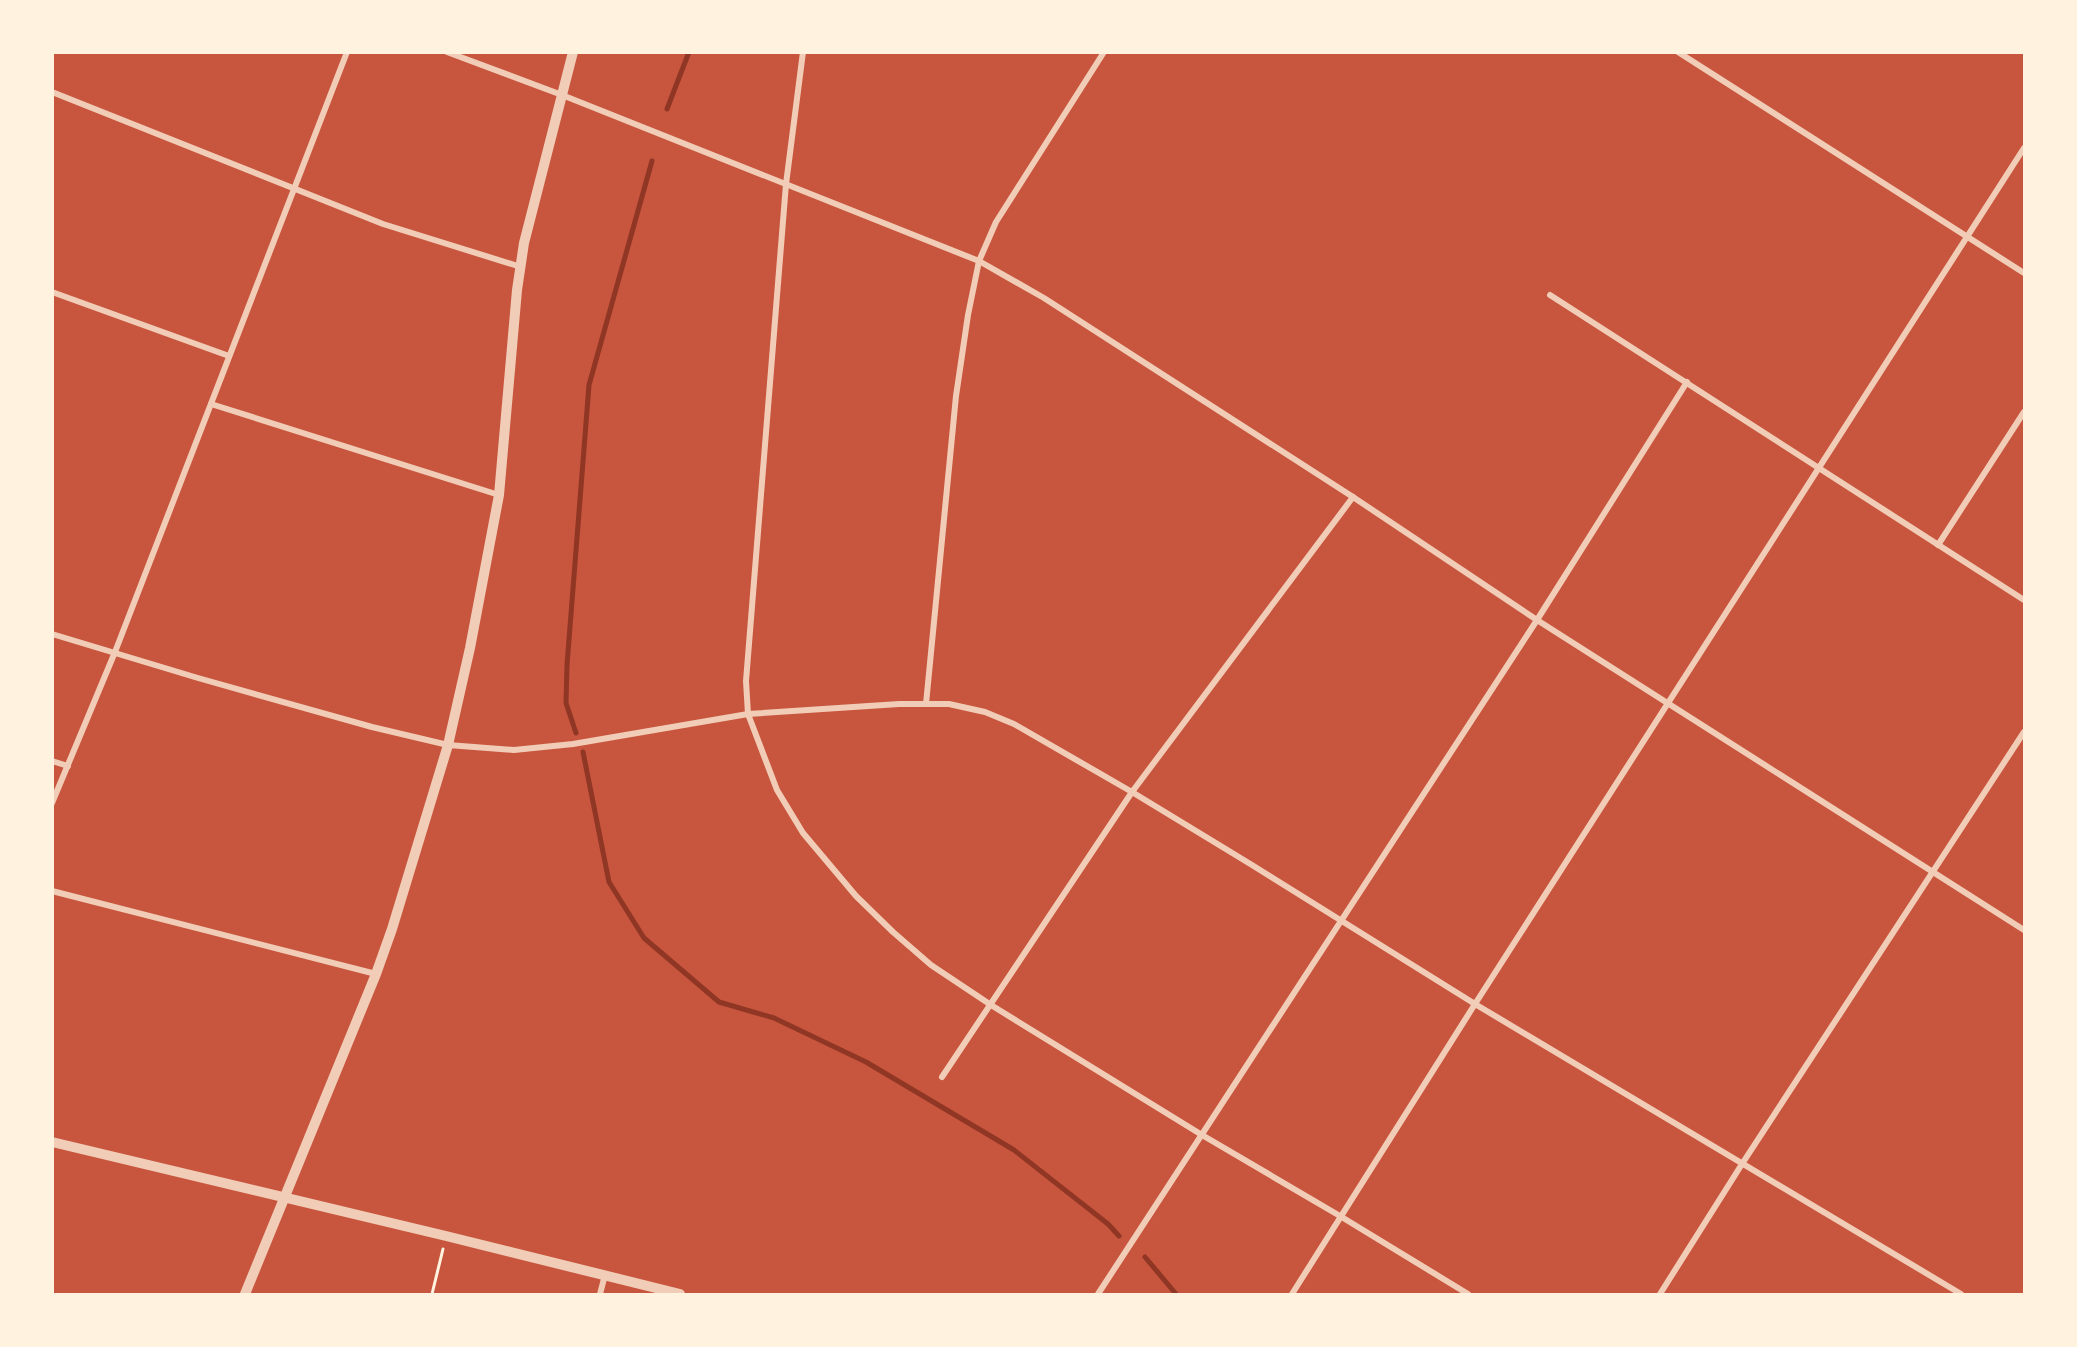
<svg xmlns="http://www.w3.org/2000/svg" width="2077" height="1347" font-family="Inter,sans-serif">
  <style>
    .lines { fill: none; stroke-linecap: round; stroke-linejoin: round }
    .stream { stroke: #8f3625; stroke-width: 5 }
    .path { stroke: #fff3e0; stroke-width: 3 }
    .minor { stroke: #f1ccb7; stroke-width: 6 }
    .tertiary { stroke: #f1ccb7; stroke-width: 10 }
  </style>
  <rect width="100%" height="100%" fill="#c8553d"/>
  <g class="lines">
    <!-- stream -->
    <g class="stream">
      <path d="M 667,109 L 689,52"/>
      <path d="M 576,733 L 566,703 L 567,665 L 589,385 L 652,161"/>
      <path d="M 583,752 L 609,882 L 644,938 L 719,1002 L 774,1018 L 866,1062 L 1014,1150 L 1108,1224 L 1119,1236"/>
      <path d="M 1145,1257 L 1176,1294"/>
    </g>
    <!-- path -->
    <path class="path" d="M 432,1294 L 443,1249"/>
    <!-- minor -->
    <g class="minor">
      <path d="M 447,52 L 562,95 L 979,261 L 1044,298 L 1353,497 L 1537,620 L 2024,930"/>
      <path d="M 803,52 L 786,184 L 746,681 L 748,714 L 777,790 L 803,833 L 856,896 L 893,932 L 931,965 L 991,1005 L 1202,1135 L 1340,1216 L 1468,1294"/>
      <path d="M 1678,52 L 2024,273"/>
      <path d="M 52,92 L 383,224 L 521,267"/>
      <path d="M 52,292 L 229,356"/>
      <path d="M 1550,295 L 2024,600"/>
      <path d="M 211,404 L 499,495"/>
      <path d="M 1938,545 L 2024,412"/>
      <path d="M 52,634 L 198,678 L 372,727 L 448,745 L 514,750 L 573,744 L 748,714 L 899,704 L 949,704 L 985,712 L 1014,724 L 1132,792 L 1252,865 L 1475,1004 L 1961,1294"/>
      <path d="M 926,704 L 956,396 L 968,315 L 979,261 L 996,222 L 1104,52"/>
      <path d="M 52,761 L 68,766"/>
      <path d="M 52,803 L 115,652 L 347,52"/>
      <path d="M 52,891 L 376,974"/>
      <path d="M 942,1077 L 1132,792 L 1353,497"/>
      <path d="M 600,1294 L 605,1275"/>
      <path d="M 1098,1294 L 1537,620 L 1687,382"/>
      <path d="M 1292,1294 L 1475,1004 L 2024,148"/>
      <path d="M 1660,1294 L 1742,1164 L 2024,732"/>
    </g>
    <!-- tertiary -->
    <g class="tertiary">
      <path d="M 52,1142 L 446,1236 L 680,1294"/>
      <path d="M 245,1294 L 376,974 L 392,929 L 448,745 L 470,648 L 499,495 L 517,290 L 524,243 L 573,52"/>
    </g>
  </g>
  <!-- border -->
  <rect width="2077" height="1347" fill="none" stroke="#fff3e0" stroke-width="108"/>
</svg>
